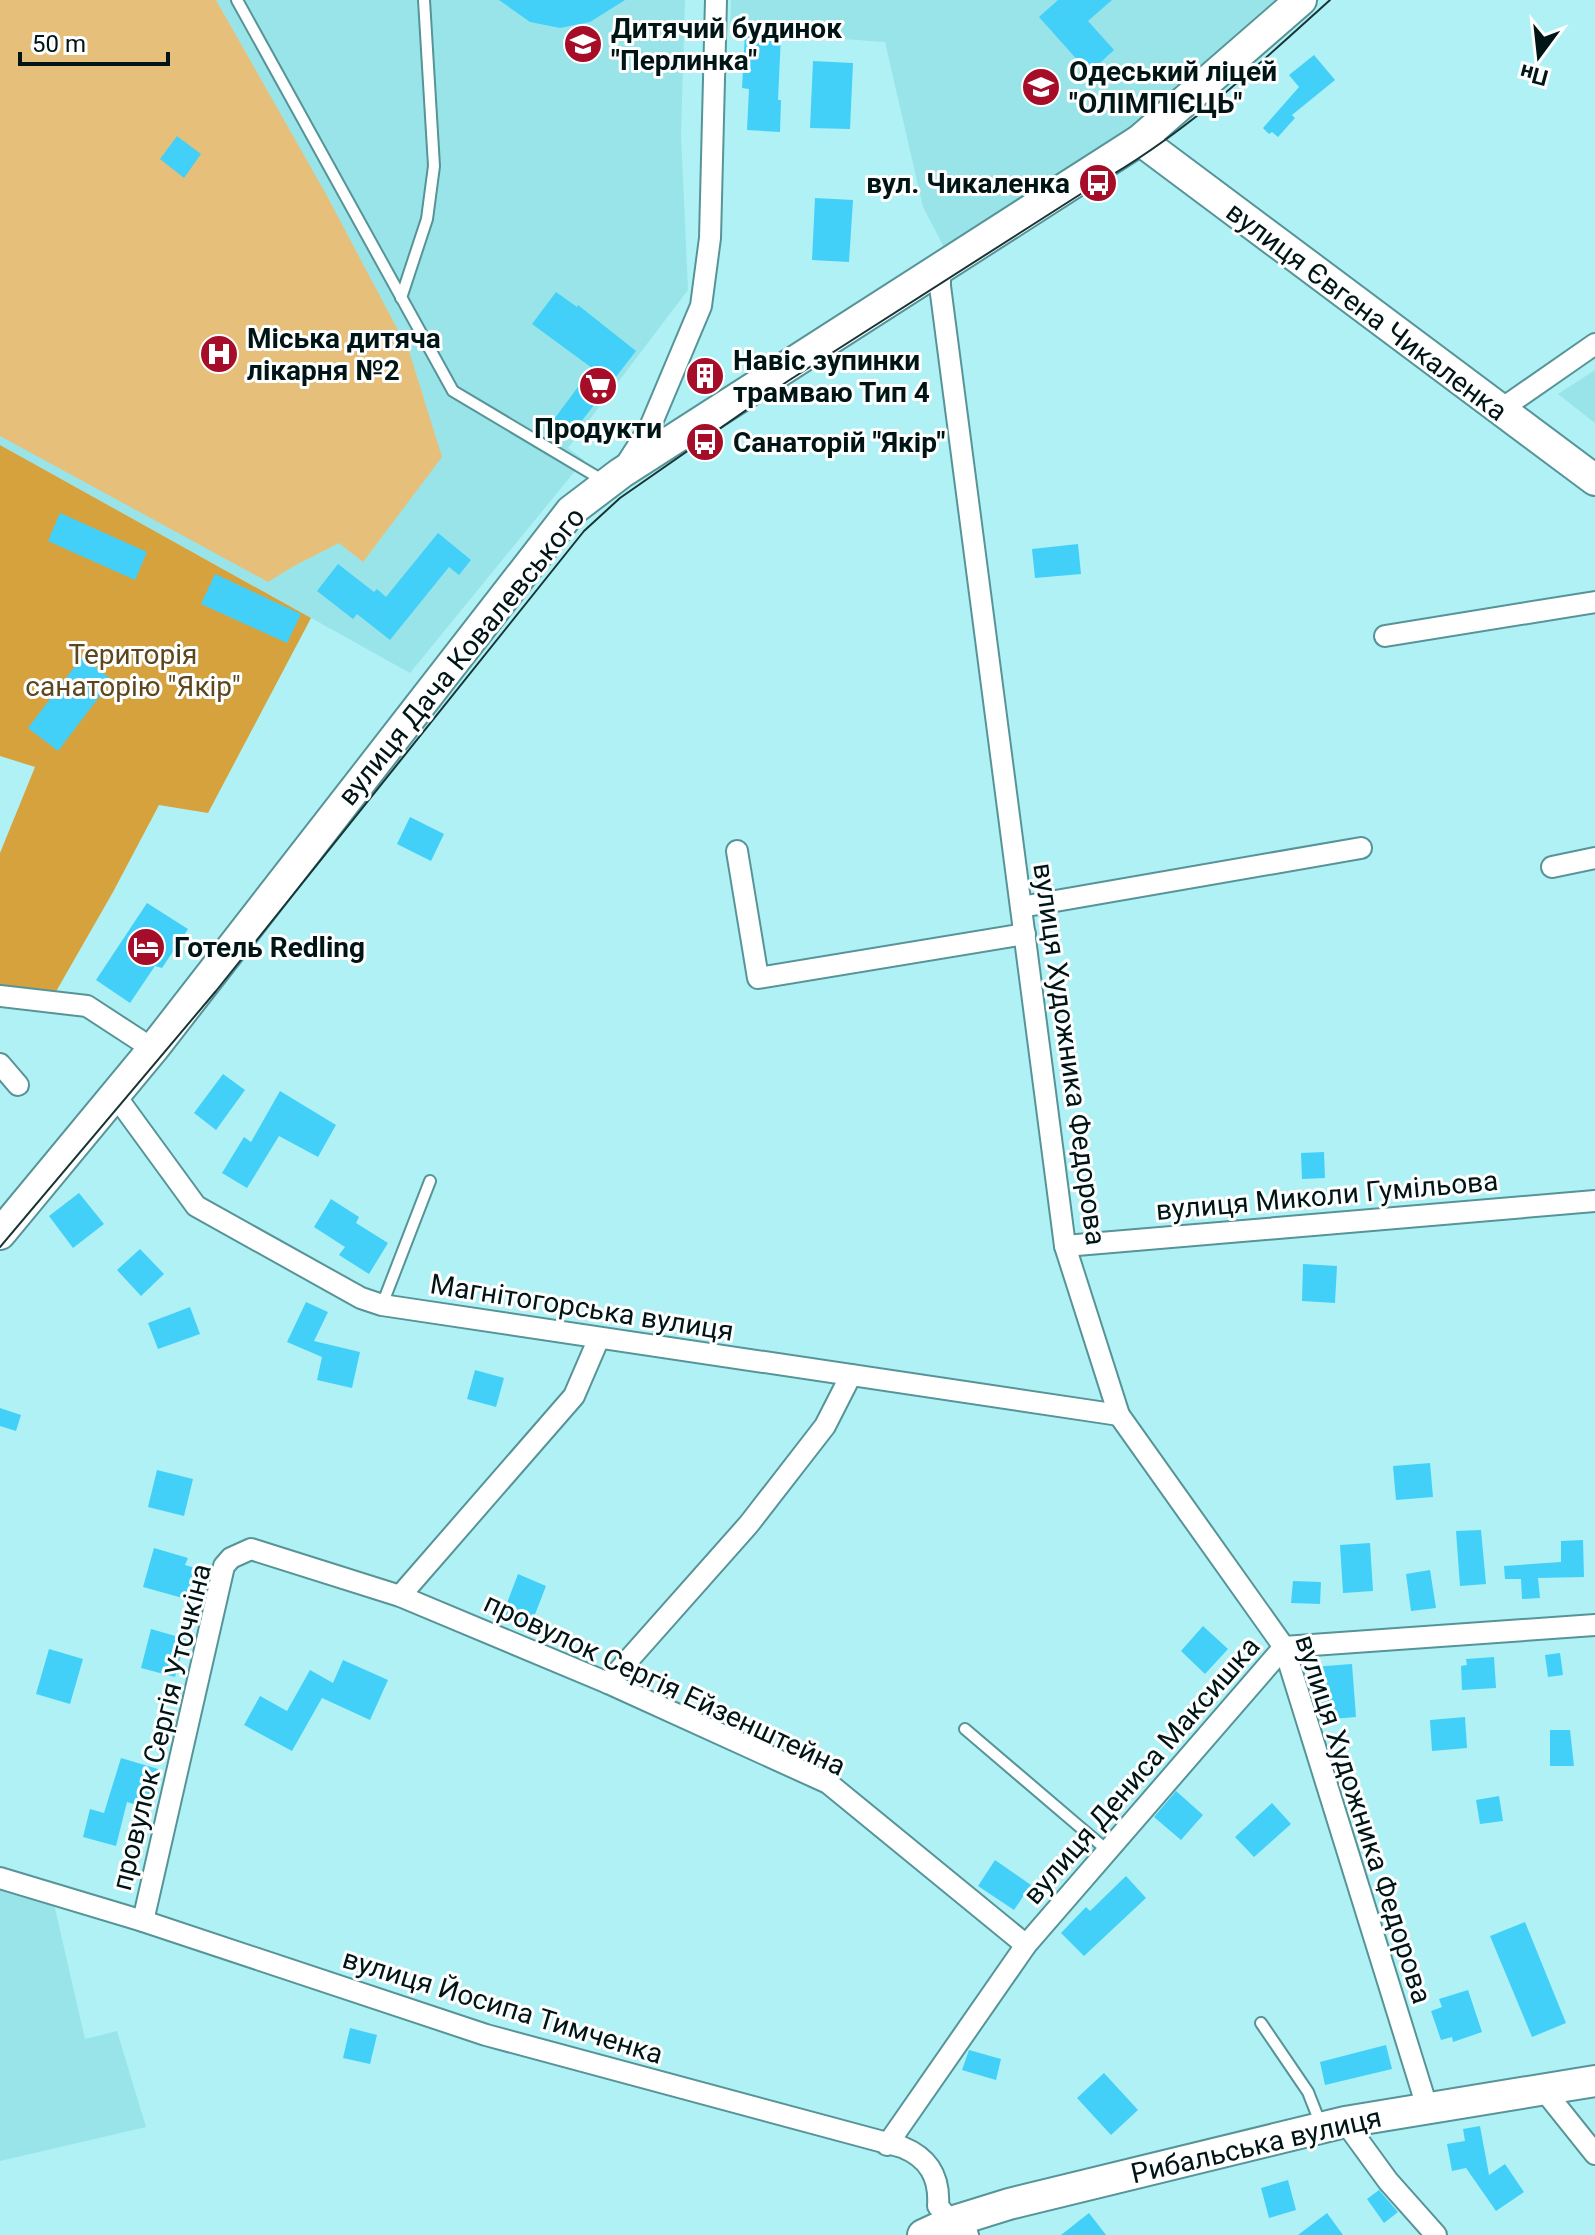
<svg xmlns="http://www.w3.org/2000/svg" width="1595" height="2235" font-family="Roboto,sans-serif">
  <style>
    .built { fill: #99e4e9 }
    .green { fill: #e6c07b }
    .forest { fill: #d5a23e }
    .building { fill: #43d0f8 }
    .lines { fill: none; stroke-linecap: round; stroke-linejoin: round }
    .lane-casing { stroke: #569498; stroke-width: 14 }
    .street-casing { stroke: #569498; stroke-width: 24 }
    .secondary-casing { stroke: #569498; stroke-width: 34 }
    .lane { stroke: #fff; stroke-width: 10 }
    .street { stroke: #fff; stroke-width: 20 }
    .secondary { stroke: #fff; stroke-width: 30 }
    .tram { stroke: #193435; stroke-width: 2 }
    .labels { text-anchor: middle; stroke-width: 6; stroke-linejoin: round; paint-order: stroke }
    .poi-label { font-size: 28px; font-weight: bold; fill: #001516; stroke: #fff; text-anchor: start }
    .street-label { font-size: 28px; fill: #001516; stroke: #fff }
    .park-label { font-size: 28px; fill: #5b461e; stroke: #fff }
  </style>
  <rect width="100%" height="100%" fill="#b0f1f5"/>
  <!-- built -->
  <g class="built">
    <path d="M 0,0 L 685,0 L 681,134 L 688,290 L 568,448 L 584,460 L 410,673 L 0,445 Z"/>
    <path d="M 731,0 L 1285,0 L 1135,133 L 947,253 L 923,207 L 885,42 L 730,31 Z"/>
    <path d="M 1595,370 L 1595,423 L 1558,394 Z"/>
    <path d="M 0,1888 L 54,1904 L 85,2039 L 117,2031 L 146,2127 L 0,2161 Z"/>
  </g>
  <!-- green -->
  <path class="green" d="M 0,0 L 216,0 L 326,194 L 409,351 L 442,457 L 363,562 L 339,543 L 294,566 L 268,582 L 0,436 Z"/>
  <!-- forest -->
  <path class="forest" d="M 0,445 L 311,618 L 208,813 L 159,805 L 113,892 L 50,1002 L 0,988 L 0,853 L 35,767 L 0,756 Z"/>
  <!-- building -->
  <g class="building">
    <path d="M 499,0 L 625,0 L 590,22 L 560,28 L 530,22 Z"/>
    <path d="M 1058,0 L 1112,0 L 1088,21 L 1114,50 L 1089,73 L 1039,17 Z"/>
    <path d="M 745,33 L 781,35 L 778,100 L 781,100 L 780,132 L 747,130 L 749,89 L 742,88 Z"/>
    <path d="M 1314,55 L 1335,80 L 1292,115 L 1295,118 L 1278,137 L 1272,132 L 1269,134 L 1263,128 L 1299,87 L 1289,75 Z"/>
    <path d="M 813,61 L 853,63 L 850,129 L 810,128 Z"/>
    <path d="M 177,136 L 201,154 L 184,178 L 160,159 Z"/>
    <path d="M 815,198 L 853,200 L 849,262 L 812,260 Z"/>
    <path d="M 556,292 L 577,307 L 578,305 L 636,351 L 567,440 L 549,426 L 592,368 L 532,324 Z"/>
    <path d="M 711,362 L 720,376 L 699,389 L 690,375 Z"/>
    <path d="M 60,513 L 147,552 L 135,580 L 48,541 Z"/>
    <path d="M 438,533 L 471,560 L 459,575 L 449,567 L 390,640 L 357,614 L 353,619 L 317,591 L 338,564 L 374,592 L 377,589 L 386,597 Z"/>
    <path d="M 1078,544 L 1081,574 L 1035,578 L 1032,549 Z"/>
    <path d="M 215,574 L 301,614 L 287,643 L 201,604 Z"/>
    <path d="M 82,657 L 112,680 L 58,751 L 28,728 Z"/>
    <path d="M 410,817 L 444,834 L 431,861 L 397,844 Z"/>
    <path d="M 147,903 L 188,929 L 162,968 L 155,966 L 130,1003 L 96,980 Z"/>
    <path d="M 223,1074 L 245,1090 L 216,1130 L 194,1113 Z"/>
    <path d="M 280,1091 L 336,1125 L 318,1157 L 279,1136 L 247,1188 L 222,1173 L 244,1137 L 251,1142 Z"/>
    <path d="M 1324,1152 L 1325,1178 L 1302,1179 L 1301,1153 Z"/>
    <path d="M 79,1193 L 104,1224 L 73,1248 L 49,1216 Z"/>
    <path d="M 331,1199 L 359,1217 L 356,1223 L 388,1243 L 369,1274 L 339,1255 L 345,1247 L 314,1227 Z"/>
    <path d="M 140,1249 L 164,1274 L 141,1296 L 117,1270 Z"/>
    <path d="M 1303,1264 L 1337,1266 L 1335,1303 L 1302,1301 Z"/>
    <path d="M 306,1302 L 328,1312 L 314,1341 L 360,1352 L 352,1388 L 317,1380 L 322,1357 L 287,1342 Z"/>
    <path d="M 190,1307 L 200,1334 L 158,1349 L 148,1323 Z"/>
    <path d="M 475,1370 L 504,1378 L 496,1407 L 467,1399 Z"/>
    <path d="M 0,1408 L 21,1415 L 16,1431 L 0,1426 Z"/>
    <path d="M 1430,1463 L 1433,1497 L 1396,1500 L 1393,1466 Z"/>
    <path d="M 157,1470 L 193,1479 L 184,1516 L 148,1507 Z"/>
    <path d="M 1481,1530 L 1486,1584 L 1460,1586 L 1456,1531 Z"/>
    <path d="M 1583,1540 L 1584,1577 L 1538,1578 L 1540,1598 L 1522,1599 L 1521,1579 L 1505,1579 L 1504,1566 L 1561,1562 L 1561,1541 Z"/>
    <path d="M 1370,1543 L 1373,1591 L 1343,1593 L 1340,1545 Z"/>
    <path d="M 154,1548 L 188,1558 L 185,1565 L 195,1568 L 186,1599 L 143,1587 Z"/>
    <path d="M 1430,1570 L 1436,1608 L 1411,1611 L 1406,1574 Z"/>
    <path d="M 518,1574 L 546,1586 L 529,1630 L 501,1619 Z"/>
    <path d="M 1293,1581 L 1321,1582 L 1320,1604 L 1291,1603 Z"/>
    <path d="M 1203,1626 L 1228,1649 L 1205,1674 L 1181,1651 Z"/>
    <path d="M 151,1629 L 186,1639 L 175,1677 L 141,1668 Z"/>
    <path d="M 49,1649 L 83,1659 L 70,1704 L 36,1694 Z"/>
    <path d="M 1560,1653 L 1563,1675 L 1548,1677 L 1545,1655 Z"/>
    <path d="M 1494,1657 L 1496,1688 L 1462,1690 L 1461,1666 L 1467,1665 L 1466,1659 Z"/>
    <path d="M 343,1660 L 388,1680 L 370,1720 L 322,1698 L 292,1751 L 244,1725 L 260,1696 L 287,1711 L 310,1670 L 333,1683 Z"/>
    <path d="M 1352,1664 L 1356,1717 L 1320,1720 L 1315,1704 L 1312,1667 Z"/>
    <path d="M 1465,1717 L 1467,1748 L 1432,1751 L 1430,1720 Z"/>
    <path d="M 1550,1730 L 1570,1730 L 1574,1766 L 1550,1766 Z"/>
    <path d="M 121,1758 L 158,1769 L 146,1808 L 127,1802 L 116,1846 L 83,1837 L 90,1809 L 104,1813 Z"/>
    <path d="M 1176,1791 L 1203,1815 L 1181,1840 L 1154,1817 Z"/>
    <path d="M 1499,1796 L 1503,1821 L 1480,1824 L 1476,1800 Z"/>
    <path d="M 1272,1803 L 1291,1824 L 1254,1857 L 1235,1837 Z"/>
    <path d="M 995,1860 L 1031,1885 L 1014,1910 L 978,1886 Z"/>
    <path d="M 1126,1876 L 1146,1898 L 1084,1956 L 1061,1933 L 1086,1907 L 1090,1911 Z"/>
    <path d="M 1525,1922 L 1566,2023 L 1532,2037 L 1490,1936 Z"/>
    <path d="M 1468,1990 L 1482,2032 L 1453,2042 L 1452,2037 L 1441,2040 L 1431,2011 L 1442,2007 L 1439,1999 Z"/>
    <path d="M 350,2028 L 377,2035 L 370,2064 L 343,2058 Z"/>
    <path d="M 1386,2045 L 1392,2069 L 1325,2085 L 1320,2062 Z"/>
    <path d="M 969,2050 L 1001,2059 L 996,2080 L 962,2070 Z"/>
    <path d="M 1104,2073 L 1138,2110 L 1111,2135 L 1077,2098 Z"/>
    <path d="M 1480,2126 L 1489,2175 L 1505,2164 L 1524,2192 L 1496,2211 L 1466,2168 L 1452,2171 L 1447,2144 L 1465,2141 L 1463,2129 Z"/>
    <path d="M 1288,2180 L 1296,2210 L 1269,2218 L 1261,2188 Z"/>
    <path d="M 1379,2190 L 1398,2212 L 1384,2223 L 1367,2199 Z"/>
    <path d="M 1089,2213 L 1106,2235 L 1061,2235 Z"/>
    <path d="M 1327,2213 L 1343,2235 L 1298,2235 Z"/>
  </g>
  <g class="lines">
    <!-- lane casing -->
    <g class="lane-casing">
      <g id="lane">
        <path d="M 237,0 L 453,391 L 604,481"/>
        <path d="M 401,298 L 427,219 L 434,166 L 424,0"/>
        <path d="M 382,1305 L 430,1181"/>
        <path d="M 965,1729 L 1108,1851"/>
        <path d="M 1261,2023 L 1308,2092 L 1321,2125"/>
      </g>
    </g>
    <!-- street casing -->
    <g class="street-casing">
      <g id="street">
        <path d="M 940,267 L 940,286 L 1065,1246 L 1119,1415 L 1284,1647 L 1427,2107"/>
        <path d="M 1500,410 L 1595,344"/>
        <path d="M 625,466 L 650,427 L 701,306 L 710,238 L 716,0"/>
        <path d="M 1385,636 L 1595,602"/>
        <path d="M 737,851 L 758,978 L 1025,934"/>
        <path d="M 1552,867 L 1595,858"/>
        <path d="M 1021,907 L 1361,848"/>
        <path d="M 0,996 L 87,1006 L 153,1049"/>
        <path d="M 0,1064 L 18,1085"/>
        <path d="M 115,1095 L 196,1206 L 361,1298 L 382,1305 L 1119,1415"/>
        <path d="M 1065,1246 L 1595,1201"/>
        <path d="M 400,1596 L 574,1396 L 599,1338"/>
        <path d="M 608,1683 L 749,1524 L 825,1426 L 851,1375"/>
        <path d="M 0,1878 L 143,1921 L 486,2035 L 902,2147 C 929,2158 940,2177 938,2206 L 951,2222 L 968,2235"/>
        <path d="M 143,1921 L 224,1566 L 231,1558 L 251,1549 L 400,1596 L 608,1683 L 828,1783 L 1026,1945"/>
        <path d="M 1543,2089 L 1595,2154"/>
        <path d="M 1345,2122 L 1388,2181 L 1436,2235"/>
        <path d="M 887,2145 L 1026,1945 L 1284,1647 L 1595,1625"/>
      </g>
    </g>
    <!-- secondary casing -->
    <g class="secondary-casing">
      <g id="secondary">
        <path d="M 1140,140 L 1595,480"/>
        <path d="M 0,1234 L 153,1049 L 571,511 L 621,473 L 1140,140 L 1301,0"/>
        <path d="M 923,2235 L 951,2222 L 1009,2204 L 1345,2122 L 1595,2081"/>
      </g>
    </g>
    <!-- lane -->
    <use href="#lane" class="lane"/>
    <!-- street -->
    <use href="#street" class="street"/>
    <!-- secondary -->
    <use href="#secondary" class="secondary"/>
    <!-- tram -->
    <path class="tram" d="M 0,1247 L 216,991 L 584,531 L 620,498 L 788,381 L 1098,183 C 1184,135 1258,65 1330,0"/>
  </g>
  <!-- icons -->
  <defs>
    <g id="school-disc" transform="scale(2)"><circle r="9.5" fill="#a60d28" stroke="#fff"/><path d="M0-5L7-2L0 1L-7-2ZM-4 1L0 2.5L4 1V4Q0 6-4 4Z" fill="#fff"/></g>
    <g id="bus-disc" transform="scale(2)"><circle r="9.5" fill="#a60d28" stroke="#fff"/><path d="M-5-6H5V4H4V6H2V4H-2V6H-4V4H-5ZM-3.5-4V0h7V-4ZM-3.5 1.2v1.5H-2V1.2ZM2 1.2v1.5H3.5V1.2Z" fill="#fff"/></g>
    <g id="hospital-disc" transform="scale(2)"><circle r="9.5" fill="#a60d28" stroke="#fff"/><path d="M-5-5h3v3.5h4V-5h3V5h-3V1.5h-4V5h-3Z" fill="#fff"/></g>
    <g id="building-disc" transform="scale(2)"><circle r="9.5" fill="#a60d28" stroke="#fff"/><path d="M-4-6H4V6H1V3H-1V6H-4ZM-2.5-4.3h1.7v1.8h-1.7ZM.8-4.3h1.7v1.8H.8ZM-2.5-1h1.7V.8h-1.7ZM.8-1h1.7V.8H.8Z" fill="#fff"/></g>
    <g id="supermarket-disc" transform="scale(2)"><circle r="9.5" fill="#a60d28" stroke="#fff"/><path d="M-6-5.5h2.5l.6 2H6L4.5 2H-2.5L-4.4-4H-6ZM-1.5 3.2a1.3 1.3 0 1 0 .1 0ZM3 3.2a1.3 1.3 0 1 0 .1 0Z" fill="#fff"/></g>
    <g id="hotel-disc" transform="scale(2)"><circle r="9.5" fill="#a60d28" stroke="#fff"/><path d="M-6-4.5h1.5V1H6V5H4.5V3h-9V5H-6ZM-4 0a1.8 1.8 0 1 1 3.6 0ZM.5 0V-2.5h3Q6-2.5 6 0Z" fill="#fff"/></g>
  </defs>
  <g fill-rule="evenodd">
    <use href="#school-disc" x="583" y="44"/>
    <use href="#school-disc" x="1041" y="87"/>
    <use href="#bus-disc" x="1098" y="183"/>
    <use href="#hospital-disc" x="219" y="354"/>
    <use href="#building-disc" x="705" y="376"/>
    <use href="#supermarket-disc" x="598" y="386"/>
    <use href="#bus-disc" x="705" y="442"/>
    <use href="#hotel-disc" x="146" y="947"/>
  </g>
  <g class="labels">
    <!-- poi labels -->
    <g class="poi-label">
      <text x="611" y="38">Дитячий будинок<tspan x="611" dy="32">"Перлинка"</tspan></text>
      <text x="1069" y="81">Одеський ліцей<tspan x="1069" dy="32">"ОЛІМПІЄЦЬ"</tspan></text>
      <text x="1070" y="193" text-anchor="end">вул. Чикаленка</text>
      <text x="247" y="348">Міська дитяча<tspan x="247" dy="32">лікарня №2</tspan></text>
      <text x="733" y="370">Навіс зупинки<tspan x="733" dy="32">трамваю Тип 4</tspan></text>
      <text x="598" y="438" text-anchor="middle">Продукти</text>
      <text x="733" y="452">Санаторій "Якір"</text>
      <text x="174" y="957">Готель Redling</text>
    </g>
    <!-- street labels -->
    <g class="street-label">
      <text transform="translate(1367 311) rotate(37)" y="10">вулиця Євгена Чикаленка</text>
      <text transform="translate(461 656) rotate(-51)" y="10">вулиця Дача Ковалевського</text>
      <text transform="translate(1070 1054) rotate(82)" y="10">вулиця Художника Федорова</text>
      <text transform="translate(1327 1195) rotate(-5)" y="10">вулиця Миколи Гумільова</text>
      <text transform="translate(582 1307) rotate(9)" y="10">Магнітогорська вулиця</text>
      <text transform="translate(665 1684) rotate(25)" y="10">провулок Сергія Ейзенштейна</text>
      <text transform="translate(161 1727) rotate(-76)" y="10">провулок Сергія Уточкіна</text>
      <text transform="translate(1141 1770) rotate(-49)" y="10">вулиця Дениса Максишка</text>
      <text transform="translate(1364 1819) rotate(72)" y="10">вулиця Художника Федорова</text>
      <text transform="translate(503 2006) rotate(17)" y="10">вулиця Йосипа Тимченка</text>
      <text transform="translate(1256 2145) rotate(-13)" y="10">Рибальська вулиця</text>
    </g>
    <!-- park labels -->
    <g class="park-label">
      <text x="133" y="664">Територія<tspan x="133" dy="32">санаторію "Якір"</tspan></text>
    </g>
  </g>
  <!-- north arrow -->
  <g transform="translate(1539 56) rotate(195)" stroke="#ffffff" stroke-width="6" paint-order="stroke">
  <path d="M0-6L14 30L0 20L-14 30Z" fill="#001516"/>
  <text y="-12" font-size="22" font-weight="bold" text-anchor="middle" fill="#001516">Пн</text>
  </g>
  <!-- scale -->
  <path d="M20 52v12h148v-12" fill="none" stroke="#001516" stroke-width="4"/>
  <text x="32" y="52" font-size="24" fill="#001516" stroke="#ffffff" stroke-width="6" paint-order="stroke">50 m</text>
</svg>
